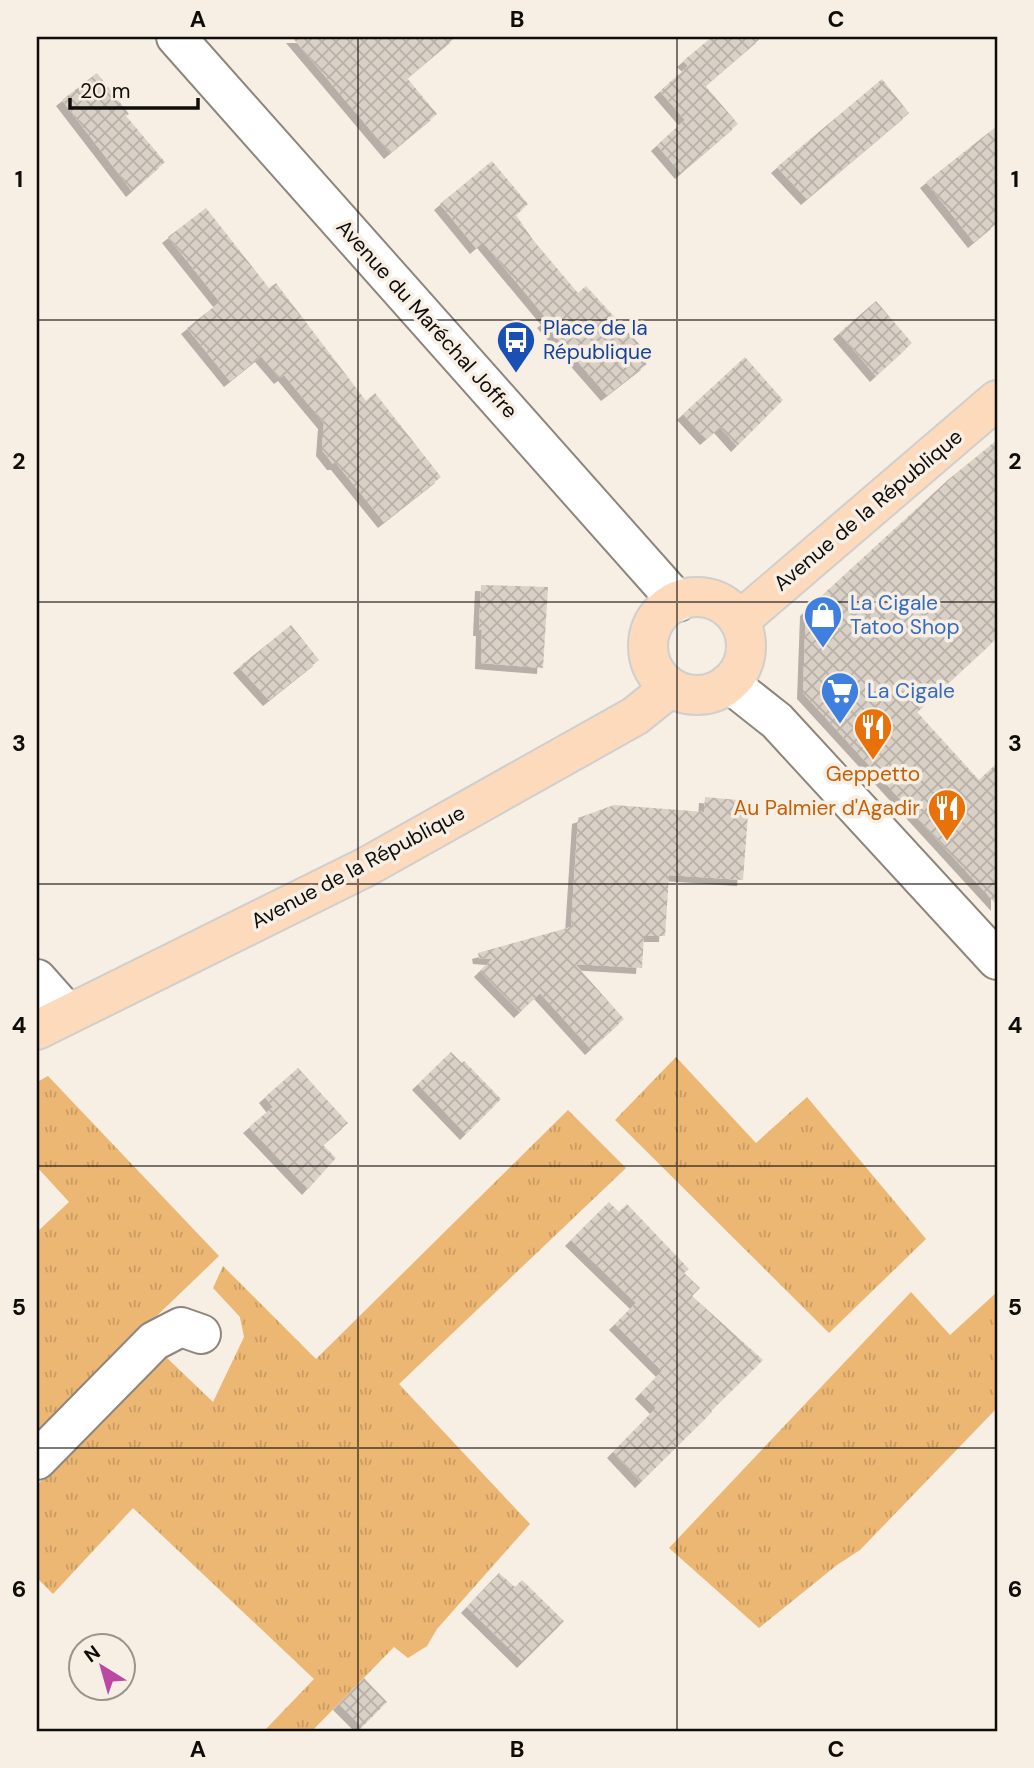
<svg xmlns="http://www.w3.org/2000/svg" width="1034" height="1768" font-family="'DM Sans',sans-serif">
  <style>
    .grass { fill: url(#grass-tufts) }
    .building { fill: url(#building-cross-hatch); filter: url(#shadow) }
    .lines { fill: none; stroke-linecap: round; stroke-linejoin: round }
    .minor-casing { stroke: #8e867d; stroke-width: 42 }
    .major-casing { stroke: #cfcfce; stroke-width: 42 }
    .minor { stroke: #fff; stroke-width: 38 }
    .major { stroke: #fddabc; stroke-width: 38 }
    .grid { fill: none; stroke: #0f0d09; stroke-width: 2; stroke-opacity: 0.55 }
    .labels { text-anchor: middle; stroke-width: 7; stroke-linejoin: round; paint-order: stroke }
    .street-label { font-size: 21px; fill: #0f0d09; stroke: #f7eee4 }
    .transit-label { font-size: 21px; fill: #164399; stroke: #f7eee4; text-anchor: start }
    .shop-label { font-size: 21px; fill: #366cbe; stroke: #f7eee4; text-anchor: start }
    .food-label { font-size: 21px; fill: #c56008; stroke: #f7eee4 }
    .neatline { fill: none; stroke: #0f0d09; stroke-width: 2.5 }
    .grid-label { font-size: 23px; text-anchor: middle; font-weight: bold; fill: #0f0d09 }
  </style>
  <defs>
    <pattern id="grass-tufts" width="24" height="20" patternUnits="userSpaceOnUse" patternTransform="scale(1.75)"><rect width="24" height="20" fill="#ecb673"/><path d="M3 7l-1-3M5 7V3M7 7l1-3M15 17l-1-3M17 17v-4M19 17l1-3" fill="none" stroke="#c99b62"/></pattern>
    <pattern id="building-cross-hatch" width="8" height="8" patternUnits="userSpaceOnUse" patternTransform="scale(1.75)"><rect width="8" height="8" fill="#d9d0c6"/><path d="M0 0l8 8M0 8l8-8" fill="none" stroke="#b9b1a9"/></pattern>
    <filter id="shadow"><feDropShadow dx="-6" dy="6" stdDeviation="0" flood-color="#0004"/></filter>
  </defs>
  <rect width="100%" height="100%" fill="#f7eee4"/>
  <!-- grass -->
  <g class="grass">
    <path d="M 676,1057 L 756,1143 L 807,1097 L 926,1239 L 829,1333 L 615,1120 Z"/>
    <path d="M 48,1076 L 219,1256 L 37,1431 L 37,1232 L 69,1202 L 37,1167 L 37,1082 Z"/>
    <path d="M 568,1110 L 626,1168 L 399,1384 L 530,1524 L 437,1629 L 427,1646 L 408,1658 L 394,1647 L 312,1731 L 264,1731 L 314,1679 L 133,1508 L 53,1594 L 37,1578 L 37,1485 L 166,1357 L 213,1402 L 244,1337 L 240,1317 L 213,1288 L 223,1266 L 316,1359 Z"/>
    <path d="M 911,1292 L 950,1335 L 997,1292 L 997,1408 L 860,1550 L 837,1565 L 759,1628 L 669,1548 Z"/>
  </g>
  <!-- building -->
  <g class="building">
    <path d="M 292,37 L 456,37 L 407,78 L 437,114 L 390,153 Z"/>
    <path d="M 712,37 L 762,37 L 706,85 L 690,68 L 738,124 L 681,173 L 657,145 L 685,120 L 660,91 L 688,66 L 683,61 Z"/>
    <path d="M 97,73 L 129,114 L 126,116 L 165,162 L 132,191 L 62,100 Z"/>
    <path d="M 882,79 L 909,113 L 807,199 L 777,167 Z"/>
    <path d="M 997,126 L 997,223 L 974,242 L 926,182 Z"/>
    <path d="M 492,161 L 528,204 L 516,215 L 533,240 L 578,293 L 586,286 L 642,347 L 637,352 L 647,364 L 607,395 L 543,322 L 547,319 L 483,242 L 476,248 L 440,204 Z"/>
    <path d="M 206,208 L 269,288 L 276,283 L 366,401 L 375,393 L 441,477 L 384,522 L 337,464 L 333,464 L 322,450 L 324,423 L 284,375 L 280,378 L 261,356 L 230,381 L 187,328 L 220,302 L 168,237 Z"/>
    <path d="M 876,301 L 912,343 L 876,376 L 839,333 Z"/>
    <path d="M 745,357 L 783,400 L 737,446 L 720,427 L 706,439 L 683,414 Z"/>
    <path d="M 997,440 L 997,638 L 917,712 L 979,780 L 997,763 L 997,905 L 803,693 L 806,610 L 949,479 Z"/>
    <path d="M 481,585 L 548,587 L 543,668 L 481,663 L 482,630 L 479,630 Z"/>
    <path d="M 291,625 L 319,660 L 269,700 L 239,667 Z"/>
    <path d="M 705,797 L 749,801 L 743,880 L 669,875 L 665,936 L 644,936 L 642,968 L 575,964 L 624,1019 L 591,1049 L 540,993 L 520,1012 L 480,971 L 492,959 L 479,958 L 478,953 L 571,927 L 578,818 L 614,805 L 704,812 Z"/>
    <path d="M 451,1052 L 462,1063 L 464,1061 L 501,1099 L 466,1134 L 418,1084 Z"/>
    <path d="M 298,1068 L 348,1123 L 323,1145 L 336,1158 L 308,1189 L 249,1127 L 273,1107 L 265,1097 Z"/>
    <path d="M 609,1202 L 619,1212 L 627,1204 L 689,1269 L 684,1273 L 700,1288 L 692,1296 L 763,1360 L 711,1411 L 712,1412 L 641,1482 L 613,1452 L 656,1408 L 641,1393 L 662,1371 L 615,1324 L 636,1303 L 571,1240 Z"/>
    <path d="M 499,1573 L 515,1587 L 522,1580 L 564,1621 L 523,1662 L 467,1607 Z"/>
    <path d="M 364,1678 L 387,1702 L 362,1727 L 339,1704 Z"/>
  </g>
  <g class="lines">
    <!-- minor casing -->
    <g class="minor-casing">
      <g id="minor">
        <path d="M 176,37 L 678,602"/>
        <path d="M 729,683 L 777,721 L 997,960"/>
        <path d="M 37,979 L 68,1014"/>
        <path d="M 37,1460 L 154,1341 L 181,1327 L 201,1334"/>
      </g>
    </g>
    <!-- major casing -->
    <g class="major-casing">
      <g id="major">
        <circle cx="697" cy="646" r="49"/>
        <path d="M 739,621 L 997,400"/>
        <path d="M 37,1030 L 366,867 L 635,716 L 670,688"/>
      </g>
    </g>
    <!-- minor -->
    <use href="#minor" class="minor"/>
    <!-- major -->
    <use href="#major" class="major"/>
  </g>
  <!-- grid -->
  <path class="grid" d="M 358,37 L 358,1731M 677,37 L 677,1731M 37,320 L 997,320M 37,602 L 997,602M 37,884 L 997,884M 37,1166 L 997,1166M 37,1448 L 997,1448"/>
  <!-- icons -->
  <defs>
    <g id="bus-pin" transform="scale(2.0125)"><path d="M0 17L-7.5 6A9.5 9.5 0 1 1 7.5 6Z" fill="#1a4fb4" stroke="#f7eee4"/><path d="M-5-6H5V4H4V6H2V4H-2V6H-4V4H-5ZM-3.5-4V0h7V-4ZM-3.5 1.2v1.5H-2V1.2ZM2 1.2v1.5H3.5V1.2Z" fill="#fff"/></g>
    <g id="shop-pin" transform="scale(2.0125)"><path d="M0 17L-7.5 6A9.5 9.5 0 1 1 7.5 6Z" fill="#3f7fe0" stroke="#f7eee4"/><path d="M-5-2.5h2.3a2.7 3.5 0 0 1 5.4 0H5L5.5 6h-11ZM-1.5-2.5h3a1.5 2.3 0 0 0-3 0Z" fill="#fff"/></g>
    <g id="supermarket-pin" transform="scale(2.0125)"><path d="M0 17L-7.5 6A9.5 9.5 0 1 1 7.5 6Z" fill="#3f7fe0" stroke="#f7eee4"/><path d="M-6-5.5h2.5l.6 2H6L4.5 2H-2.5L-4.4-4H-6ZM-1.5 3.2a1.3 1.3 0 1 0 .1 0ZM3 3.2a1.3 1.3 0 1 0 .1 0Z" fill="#fff"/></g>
    <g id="restaurant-pin" transform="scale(2.0125)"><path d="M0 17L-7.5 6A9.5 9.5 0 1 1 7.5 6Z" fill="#e8710a" stroke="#f7eee4"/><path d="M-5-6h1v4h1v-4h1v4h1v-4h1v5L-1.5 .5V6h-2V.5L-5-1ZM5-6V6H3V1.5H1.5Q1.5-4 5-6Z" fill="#fff"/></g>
  </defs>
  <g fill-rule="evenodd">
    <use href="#bus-pin" x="516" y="340"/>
    <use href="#shop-pin" x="823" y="615"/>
    <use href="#supermarket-pin" x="840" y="691"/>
    <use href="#restaurant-pin" x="873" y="727"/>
    <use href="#restaurant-pin" x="947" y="808"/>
  </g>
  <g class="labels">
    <!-- street labels -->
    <g class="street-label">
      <text transform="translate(427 319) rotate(48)" y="7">Avenue du Maréchal Joffre</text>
      <text transform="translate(868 510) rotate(-40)" y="7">Avenue de la République</text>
      <text transform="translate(358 867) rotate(-28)" y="7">Avenue de la République</text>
    </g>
    <!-- transit labels -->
    <g class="transit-label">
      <text x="543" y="335">Place de la<tspan x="543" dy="24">République</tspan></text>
    </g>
    <!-- shop labels -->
    <g class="shop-label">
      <text x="850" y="610">La Cigale<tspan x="850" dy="24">Tatoo Shop</tspan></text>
      <text x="867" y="698">La Cigale</text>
    </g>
    <!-- food labels -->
    <g class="food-label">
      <text x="873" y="781">Geppetto</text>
      <text x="920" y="815" text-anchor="end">Au Palmier d'Agadir</text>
    </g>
  </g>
  <!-- border -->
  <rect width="1034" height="1768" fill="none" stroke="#f7eee4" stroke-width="77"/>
  <!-- north arrow -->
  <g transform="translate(102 1667) rotate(323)"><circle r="33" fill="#f7eee4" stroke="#9a948c" stroke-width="2"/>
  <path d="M0-5L12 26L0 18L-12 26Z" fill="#bb49a3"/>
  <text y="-10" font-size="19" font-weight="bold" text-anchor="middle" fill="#0f0d09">N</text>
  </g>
  <!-- scale -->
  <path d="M70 98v10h128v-10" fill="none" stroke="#0f0d09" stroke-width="3.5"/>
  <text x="80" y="98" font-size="21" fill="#0f0d09" stroke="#f7eee4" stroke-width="5" paint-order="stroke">20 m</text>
  <rect x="38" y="38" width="958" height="1692" class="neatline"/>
  <g class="grid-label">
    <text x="198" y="27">A</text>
    <text x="517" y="27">B</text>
    <text x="836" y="27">C</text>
    <text x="19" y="187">1</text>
    <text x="1015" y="187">1</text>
    <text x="19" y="469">2</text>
    <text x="1015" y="469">2</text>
    <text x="19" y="751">3</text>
    <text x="1015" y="751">3</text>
    <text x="19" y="1033">4</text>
    <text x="1015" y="1033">4</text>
    <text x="19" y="1315">5</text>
    <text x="1015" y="1315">5</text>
    <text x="19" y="1597">6</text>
    <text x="1015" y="1597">6</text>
    <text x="198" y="1757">A</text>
    <text x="517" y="1757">B</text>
    <text x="836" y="1757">C</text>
  </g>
</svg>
